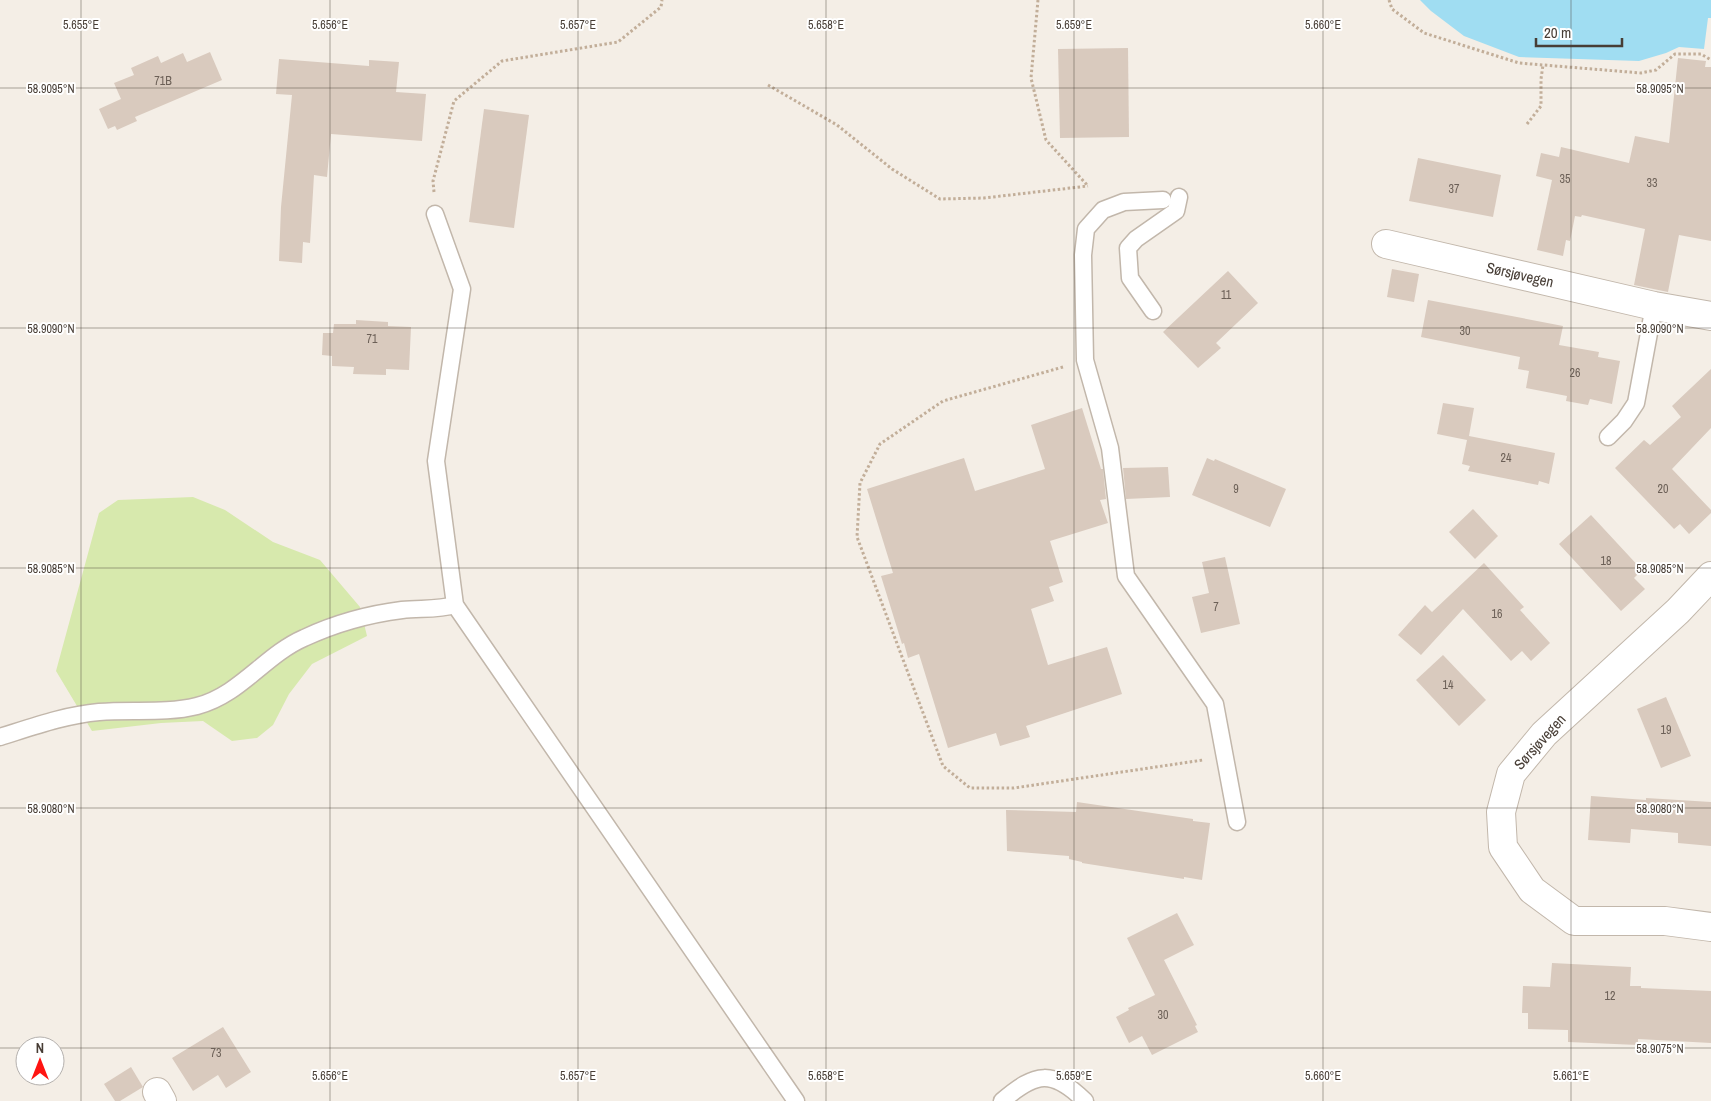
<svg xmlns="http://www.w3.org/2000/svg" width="1711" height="1101" font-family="'Archivo Narrow',sans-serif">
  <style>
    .green { fill: #d7e9ad }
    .water { fill: #a0ddf2 }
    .building { fill: #d9cabe }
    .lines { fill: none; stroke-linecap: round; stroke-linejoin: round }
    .service-casing { stroke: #c2b7ab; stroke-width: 19 }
    .minor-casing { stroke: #c2b7ab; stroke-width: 30 }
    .path { stroke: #c2ae99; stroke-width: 3; stroke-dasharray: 2.5 2.5; stroke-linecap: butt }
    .service { stroke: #fff; stroke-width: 16 }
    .minor { stroke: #fff; stroke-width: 28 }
    .ticks { fill: none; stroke: #473d35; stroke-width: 1; stroke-opacity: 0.45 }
    .labels { text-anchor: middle; stroke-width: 4; stroke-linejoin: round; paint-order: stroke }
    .number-label { font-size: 12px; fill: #6c6057 }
    .street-label { font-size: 15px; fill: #473d35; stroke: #fff }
    .ticks-label { font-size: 12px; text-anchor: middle; fill: #473d35; stroke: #fff; stroke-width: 4; stroke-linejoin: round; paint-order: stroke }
  </style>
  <rect width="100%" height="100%" fill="#f4eee6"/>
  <!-- green -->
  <path class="green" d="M 193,497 L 225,510 L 273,542 L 320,560 L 360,607 L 367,636 L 312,664 L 289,694 L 273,725 L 257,738 L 232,741 L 203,721 L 161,723 L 92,731 L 56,671 L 99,513 L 118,500 Z"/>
  <!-- water -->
  <path class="water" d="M 1420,0 L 1711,0 L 1711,18 L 1708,18 L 1704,49 L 1679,47 L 1666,53 L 1639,61 L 1519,57 L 1464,36 L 1431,11 Z"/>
  <!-- building -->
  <g class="building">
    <path d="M 1128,48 L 1129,137 L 1060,138 L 1058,49 Z"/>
    <path d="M 210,52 L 222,80 L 135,117 L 137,121 L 117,130 L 115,126 L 108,129 L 99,109 L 121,99 L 114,83 L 134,75 L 131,68 L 158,56 L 161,63 L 183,53 L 187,62 Z"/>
    <path d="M 1678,58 L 1706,61 L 1705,67 L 1711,67 L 1711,241 L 1679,235 L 1668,292 L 1634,285 L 1645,229 L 1582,215 L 1581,217 L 1575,216 L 1570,241 L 1566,240 L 1563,256 L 1537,250 L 1552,180 L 1536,176 L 1541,153 L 1559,157 L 1561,147 L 1629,163 L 1635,136 L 1669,143 Z"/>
    <path d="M 279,59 L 369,66 L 369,60 L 399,62 L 396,92 L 426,94 L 422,141 L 331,134 L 327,177 L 314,175 L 310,243 L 303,242 L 302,263 L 279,261 L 281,207 L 292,95 L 276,94 Z"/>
    <path d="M 484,109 L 529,115 L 514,228 L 469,222 Z"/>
    <path d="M 1418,158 L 1501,175 L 1493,217 L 1409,201 Z"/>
    <path d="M 1392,269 L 1419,274 L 1414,302 L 1387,297 Z"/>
    <path d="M 1228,271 L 1258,303 L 1216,343 L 1221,348 L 1198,368 L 1163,332 Z"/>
    <path d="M 1428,300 L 1563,326 L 1559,345 L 1599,352 L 1598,357 L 1620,361 L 1612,404 L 1590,399 L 1588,405 L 1566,401 L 1567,396 L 1526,388 L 1529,371 L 1518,369 L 1520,357 L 1421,337 Z"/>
    <path d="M 356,320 L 388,322 L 388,326 L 411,327 L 409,370 L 386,369 L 386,375 L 353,374 L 354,367 L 332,366 L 332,356 L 322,355 L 323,333 L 333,333 L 334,324 L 356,324 Z"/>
    <path d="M 1711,369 L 1711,428 L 1672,469 L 1711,510 L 1711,513 L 1689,534 L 1680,524 L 1674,529 L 1615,468 L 1644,440 L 1650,445 L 1681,417 L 1672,406 Z"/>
    <path d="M 1443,403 L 1474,408 L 1469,436 L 1555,453 L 1549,484 L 1539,481 L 1538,485 L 1468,471 L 1470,466 L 1462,464 L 1467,440 L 1437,434 Z"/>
    <path d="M 1082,408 L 1101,469 L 1103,469 L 1106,499 L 1100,500 L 1108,523 L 1050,541 L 1063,582 L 1049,587 L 1054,601 L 1031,609 L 1048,665 L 1107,647 L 1122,694 L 1026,726 L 1030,737 L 1000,746 L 996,733 L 948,748 L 919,654 L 908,658 L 904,643 L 902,644 L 881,576 L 893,573 L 867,489 L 964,458 L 975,491 L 1045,469 L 1031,425 Z"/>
    <path d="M 1207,458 L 1214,461 L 1215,459 L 1286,489 L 1270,527 L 1192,495 Z"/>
    <path d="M 1168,467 L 1170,497 L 1126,499 L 1123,468 Z"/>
    <path d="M 1473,509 L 1498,536 L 1475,559 L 1449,532 Z"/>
    <path d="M 1591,515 L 1642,570 L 1634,578 L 1645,589 L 1621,611 L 1559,544 Z"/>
    <path d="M 1225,557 L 1240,624 L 1201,633 L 1192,597 L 1209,593 L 1202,562 Z"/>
    <path d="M 1484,563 L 1524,607 L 1520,610 L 1550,643 L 1531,661 L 1522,651 L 1511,661 L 1463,609 L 1421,655 L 1398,635 L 1425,605 L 1432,612 Z"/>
    <path d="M 1443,655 L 1486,700 L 1459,726 L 1416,680 Z"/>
    <path d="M 1666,697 L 1691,756 L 1661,768 L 1637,709 Z"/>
    <path d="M 1591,796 L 1646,800 L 1646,798 L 1711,802 L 1711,846 L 1678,843 L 1678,833 L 1631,829 L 1630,843 L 1588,840 Z"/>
    <path d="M 1077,802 L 1193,819 L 1193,821 L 1210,823 L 1202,880 L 1184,877 L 1184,879 L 1082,863 L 1082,862 L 1069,859 L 1069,856 L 1007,851 L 1006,810 L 1076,812 Z"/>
    <path d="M 1177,913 L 1194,945 L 1164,960 L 1197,1025 L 1195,1026 L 1198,1032 L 1152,1055 L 1142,1036 L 1129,1043 L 1116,1017 L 1129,1010 L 1128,1008 L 1155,995 L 1127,938 Z"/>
    <path d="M 1552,963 L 1631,967 L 1630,986 L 1641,986 L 1641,988 L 1711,991 L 1711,1043 L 1638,1039 L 1638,1045 L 1568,1042 L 1568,1030 L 1528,1029 L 1528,1013 L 1522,1013 L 1523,986 L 1550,987 Z"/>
    <path d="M 223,1027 L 251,1072 L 226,1088 L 218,1075 L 193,1091 L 172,1058 Z"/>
    <path d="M 131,1067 L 143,1087 L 120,1101 L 115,1101 L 104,1084 Z"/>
  </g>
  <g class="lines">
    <!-- service casing -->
    <g class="service-casing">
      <g id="service">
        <path d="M 1163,200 L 1124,202 L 1103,210 L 1086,229 L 1083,255 L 1085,360 L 1110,448 L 1126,576 L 1215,704 L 1237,822"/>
        <path d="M 435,214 L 462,289 L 436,461 L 455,605 L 796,1101"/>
        <path d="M 1153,311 L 1130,278 L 1128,248 L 1136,239 L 1176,211 L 1179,197"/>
        <path d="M 1608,437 L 1624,421 L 1636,403 L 1654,306"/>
        <path d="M 0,737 C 32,727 65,715 99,712 C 131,709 165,714 197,706 C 240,695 265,655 304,638 C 334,624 370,614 402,610 C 420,608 438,610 455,605"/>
        <path d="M 1002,1101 C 1036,1072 1052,1069 1085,1101"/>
      </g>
    </g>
    <!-- minor casing -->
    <g class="minor-casing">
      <g id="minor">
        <path d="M 1386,244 L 1654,306 L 1711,316"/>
        <path d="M 1711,576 L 1678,611 L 1544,734 L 1511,774 L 1501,812 L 1503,847 L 1532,890 L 1574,921 L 1665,921 L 1711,927"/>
        <path d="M 157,1092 L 162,1101"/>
      </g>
    </g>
    <!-- path -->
    <g class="path">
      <path d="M 1038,0 L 1031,78 L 1046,140 L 1088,186"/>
      <path d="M 1389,0 L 1392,9 L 1424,33 L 1519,63 L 1641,73 L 1656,70 L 1675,54 L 1701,54 L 1711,60"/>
      <path d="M 768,85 L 837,125 L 892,169 L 940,199 L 984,198 L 1088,186"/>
      <path d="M 1527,124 L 1541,106 L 1541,79 L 1543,65"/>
      <path d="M 434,192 L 433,181 L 454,101 L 502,61 L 618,42 L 661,7 L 662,0"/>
      <path d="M 1063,367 L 943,401 L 880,444 L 860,483 L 857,537 L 943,766 L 970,788 L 1014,788 L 1203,760"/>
    </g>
    <!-- service -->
    <use href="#service" class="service"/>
    <!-- minor -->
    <use href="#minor" class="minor"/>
  </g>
  <!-- ticks -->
  <path class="ticks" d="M 81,0 L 81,1101M 330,0 L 330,1101M 578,0 L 578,1101M 826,0 L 826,1101M 1074,0 L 1074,1101M 1323,0 L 1323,1101M 1571,0 L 1571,1101M 0,88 L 1711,88M 0,328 L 1711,328M 0,568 L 1711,568M 0,808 L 1711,808M 0,1048 L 25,1048M 55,1048 L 1711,1048"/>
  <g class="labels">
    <!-- number labels -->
    <g class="number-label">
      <text x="163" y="85">71B</text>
      <text x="1565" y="183">35</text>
      <text x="1652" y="187">33</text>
      <text x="1454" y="193">37</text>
      <text x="1226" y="299">11</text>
      <text x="1465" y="335">30</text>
      <text x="372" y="343">71</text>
      <text x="1575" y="377">26</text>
      <text x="1506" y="462">24</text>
      <text x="1236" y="493">9</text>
      <text x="1663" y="493">20</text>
      <text x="1606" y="565">18</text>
      <text x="1216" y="611">7</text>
      <text x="1497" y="618">16</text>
      <text x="1448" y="689">14</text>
      <text x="1666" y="734">19</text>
      <text x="1610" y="1000">12</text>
      <text x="1163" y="1019">30</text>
      <text x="216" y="1057">73</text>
    </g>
    <!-- street labels -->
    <g class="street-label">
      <text transform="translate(1520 275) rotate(13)" y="5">Sørsjøvegen</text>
      <text transform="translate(1540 742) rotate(-48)" y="5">Sørsjøvegen</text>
    </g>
  </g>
  <g class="ticks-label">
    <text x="81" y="29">5.655°E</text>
    <text x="330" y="29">5.656°E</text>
    <text x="578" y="29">5.657°E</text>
    <text x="826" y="29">5.658°E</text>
    <text x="1074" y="29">5.659°E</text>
    <text x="1323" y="29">5.660°E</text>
    <text x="51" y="93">58.9095°N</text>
    <text x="1660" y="93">58.9095°N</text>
    <text x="51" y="333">58.9090°N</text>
    <text x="1660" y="333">58.9090°N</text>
    <text x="51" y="573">58.9085°N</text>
    <text x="1660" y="573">58.9085°N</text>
    <text x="51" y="813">58.9080°N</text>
    <text x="1660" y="813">58.9080°N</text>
    <text x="1660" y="1053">58.9075°N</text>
    <text x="330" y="1080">5.656°E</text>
    <text x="578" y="1080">5.657°E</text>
    <text x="826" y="1080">5.658°E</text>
    <text x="1074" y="1080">5.659°E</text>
    <text x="1323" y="1080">5.660°E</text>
    <text x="1571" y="1080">5.661°E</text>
  </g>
  <!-- north arrow -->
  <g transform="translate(40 1061)"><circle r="24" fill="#ffffff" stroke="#b5b1ae"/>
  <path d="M0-4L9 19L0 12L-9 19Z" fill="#ff1412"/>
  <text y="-8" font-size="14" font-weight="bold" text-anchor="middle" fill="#473d35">N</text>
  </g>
  <!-- scale -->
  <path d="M1536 38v8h86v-8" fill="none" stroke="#473d35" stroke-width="2.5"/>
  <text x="1544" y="38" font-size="15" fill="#473d35" stroke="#ffffff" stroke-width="4" paint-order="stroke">20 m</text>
</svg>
